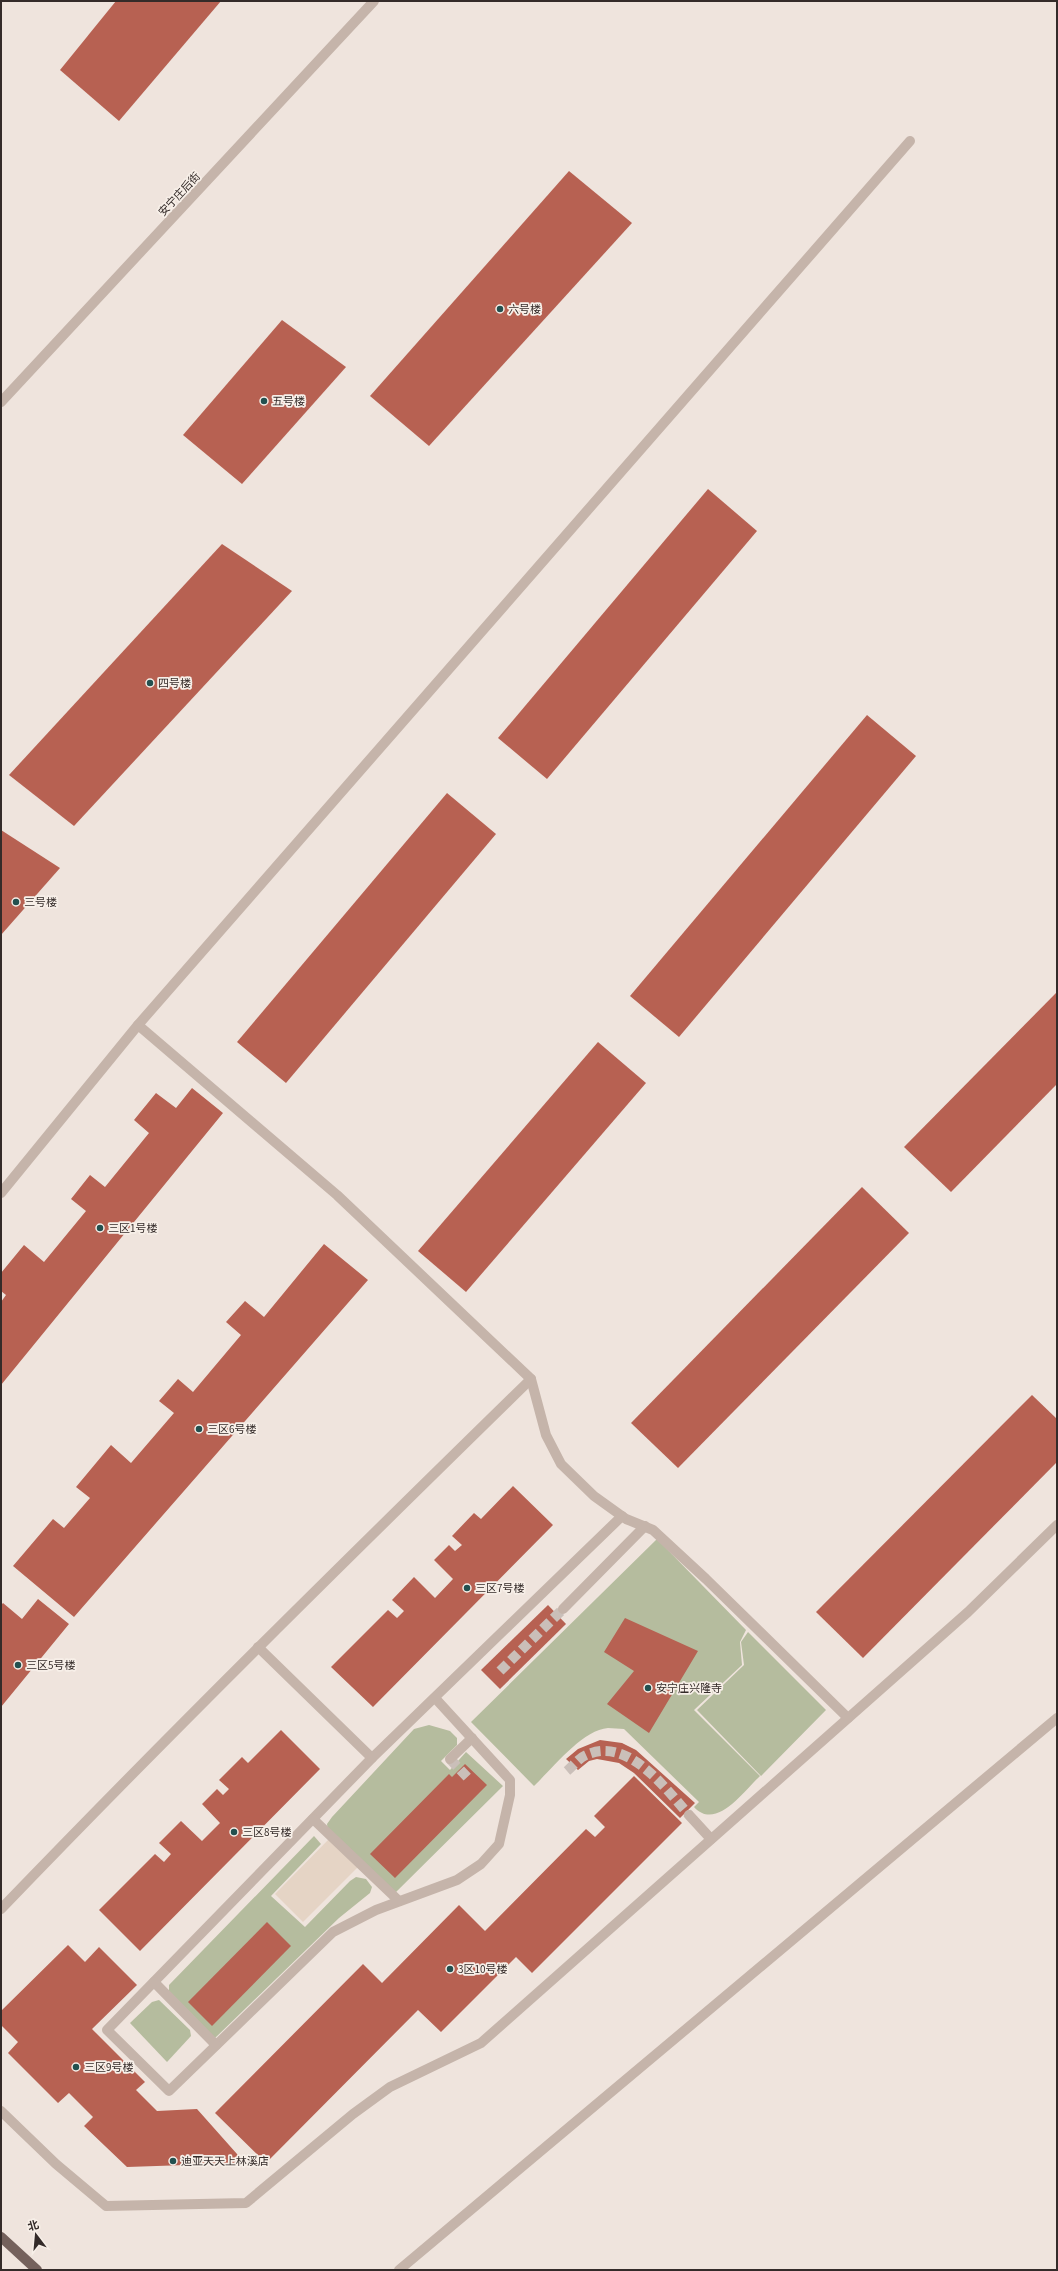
<svg xmlns="http://www.w3.org/2000/svg" width="1058" height="2271" font-family="'Source Sans 3','Noto Sans SC',sans-serif">
  <style>
    .green { fill: #b5bc9e }
    .plaza { fill: #e5d4c5 }
    .building { fill: #b76152 }
    .lines { fill: none; stroke-linecap: round; stroke-linejoin: round }
    .minor-tunnel { stroke: #cabfb9; stroke-width: 10; stroke-dasharray: 10 5; stroke-linecap: butt }
    .minor { stroke: #c5b4aa; stroke-width: 10 }
    .major { stroke: #74615c; stroke-width: 10 }
    .poi-dot { fill: #23504f; stroke: #f7efe8; stroke-width: 1.5 }
    .labels { text-anchor: middle; stroke-width: 3.5; stroke-linejoin: round; paint-order: stroke }
    .street-label { font-size: 11px; fill: #342b29; stroke: #f7efe8 }
    .poi-label { font-size: 11px; fill: #342b29; stroke: #f7efe8; text-anchor: start }
  </style>
  <rect width="100%" height="100%" fill="#efe4dd"/>
  <!-- green -->
  <g class="green">
    <path d="M 657,1539 L 746,1630 L 740,1642 L 742,1665 L 694,1710 L 760,1776 C 743,1792 716,1831 694,1807 L 699,1802 L 624,1729 C 619,1729 613,1728 608,1728 C 582,1730 552,1769 534,1786 L 471,1722 Z"/>
    <path d="M 748,1632 L 826,1710 L 761,1776 L 697,1710 L 744,1665 L 741,1642 Z"/>
    <path d="M 429,1725 L 450,1731 L 457,1738 L 457,1745 L 441,1761 L 450,1770 L 466,1752 L 503,1786 L 394,1894 L 328,1831 L 327,1824 L 332,1817 L 414,1729 Z"/>
    <path d="M 314,1836 L 321,1844 L 271,1896 L 305,1927 L 350,1881 L 356,1877 L 366,1879 L 372,1887 L 370,1893 L 339,1918 L 215,2038 L 169,1991 L 169,1985 Z"/>
    <path d="M 159,2000 L 190,2030 L 191,2036 L 167,2062 L 130,2023 L 152,2002 Z"/>
  </g>
  <!-- plaza -->
  <path class="plaza" d="M 331,1837 L 360,1865 L 303,1922 L 275,1894 Z"/>
  <!-- building -->
  <g class="building">
    <path d="M 116,1 L 221,1 L 119,121 L 60,70 Z"/>
    <path d="M 569,171 L 632,223 L 429,446 L 370,396 Z"/>
    <path d="M 282,320 L 346,367 L 242,484 L 183,435 Z"/>
    <path d="M 708,489 L 757,531 L 547,779 L 498,738 Z"/>
    <path d="M 222,544 L 292,591 L 74,826 L 9,775 Z"/>
    <path d="M 867,715 L 916,756 L 679,1037 L 630,996 Z"/>
    <path d="M 447,793 L 496,834 L 286,1083 L 237,1042 Z"/>
    <path d="M 1,830 L 60,868 L 1,935 Z"/>
    <path d="M 1057,992 L 1057,1084 L 951,1192 L 904,1147 Z"/>
    <path d="M 598,1042 L 646,1083 L 466,1292 L 418,1251 Z"/>
    <path d="M 192,1088 L 223,1113 L 1,1385 L 1,1302 L 6,1295 L 1,1291 L 1,1273 L 24,1245 L 44,1262 L 86,1211 L 71,1199 L 90,1175 L 105,1187 L 149,1133 L 134,1120 L 156,1093 L 176,1108 Z"/>
    <path d="M 862,1187 L 909,1233 L 678,1468 L 631,1423 Z"/>
    <path d="M 324,1244 L 368,1280 L 74,1617 L 13,1566 L 53,1519 L 64,1528 L 90,1498 L 76,1487 L 111,1445 L 131,1463 L 174,1413 L 159,1401 L 178,1379 L 193,1392 L 241,1335 L 226,1322 L 245,1301 L 264,1317 Z"/>
    <path d="M 1032,1395 L 1057,1419 L 1057,1462 L 863,1658 L 816,1612 Z"/>
    <path d="M 513,1486 L 553,1525 L 373,1707 L 331,1667 L 388,1610 L 397,1618 L 404,1611 L 392,1600 L 414,1577 L 435,1598 L 453,1579 L 434,1560 L 449,1545 L 455,1551 L 462,1545 L 452,1536 L 474,1513 L 481,1519 Z"/>
    <path d="M 38,1599 L 69,1624 L 1,1707 L 1,1605 L 3,1603 L 22,1619 Z"/>
    <path d="M 548,1605 L 566,1624 L 500,1689 L 481,1670 Z"/>
    <path d="M 625,1618 L 698,1651 L 649,1733 L 607,1704 L 634,1671 L 604,1652 Z"/>
    <path d="M 281,1730 L 320,1769 L 140,1951 L 99,1910 L 155,1854 L 164,1862 L 171,1854 L 159,1843 L 181,1821 L 202,1841 L 220,1823 L 202,1804 L 217,1789 L 223,1795 L 229,1789 L 219,1780 L 242,1757 L 248,1763 Z"/>
    <path d="M 600,1740 L 622,1743 L 636,1750 L 695,1803 L 680,1818 L 634,1773 L 619,1763 L 597,1759 L 589,1761 L 578,1770 L 566,1759 L 578,1749 Z"/>
    <path d="M 465,1764 L 487,1785 L 395,1878 L 370,1854 L 449,1774 L 452,1777 Z"/>
    <path d="M 634,1776 L 682,1823 L 532,1973 L 516,1957 L 441,2032 L 418,2010 L 266,2163 L 215,2113 L 363,1964 L 382,1983 L 459,1905 L 485,1931 L 586,1829 L 595,1837 L 605,1827 L 594,1816 Z"/>
    <path d="M 267,1922 L 291,1946 L 212,2026 L 188,2002 Z"/>
    <path d="M 68,1945 L 85,1962 L 99,1947 L 137,1985 L 92,2029 L 145,2082 L 136,2090 L 157,2111 L 197,2109 L 245,2163 L 127,2167 L 84,2126 L 93,2117 L 69,2093 L 58,2103 L 8,2053 L 18,2042 L 1,2025 L 1,2011 Z"/>
  </g>
  <g class="lines">
    <!-- minor-tunnel -->
    <g class="minor-tunnel">
      <path d="M 500,1671 L 563,1609"/>
      <path d="M 450,1759 L 470,1780"/>
      <path d="M 567,1771 C 573,1766 579,1758 586,1755 C 628,1736 665,1788 689,1815"/>
    </g>
    <!-- minor -->
    <g class="minor">
      <path d="M 1,402 L 374,1"/>
      <path d="M 138,1025 L 337,1195 L 531,1379 L 546,1435 L 561,1464 L 594,1496 L 626,1519 L 653,1530 L 706,1579 L 848,1718"/>
      <path d="M 1,1193 L 138,1025 L 910,141"/>
      <path d="M 563,1609 L 645,1526"/>
      <path d="M 258,1647 L 372,1758 L 107,2030 L 169,2091 L 333,1932 L 376,1910 L 457,1880 L 481,1864 L 499,1844 L 510,1795 L 510,1780 L 435,1698"/>
      <path d="M 372,1758 L 622,1516"/>
      <path d="M 450,1759 L 472,1738"/>
      <path d="M 689,1815 L 711,1839"/>
      <path d="M 313,1819 L 399,1901"/>
      <path d="M 1,1909 C 174,1729 352,1554 531,1379"/>
      <path d="M 154,1982 L 216,2045"/>
      <path d="M 1,2111 L 56,2164 L 106,2206 L 246,2203 L 353,2114 L 390,2087 L 481,2043 L 968,1612 L 1057,1525"/>
      <path d="M 399,2270 L 1057,1718"/>
    </g>
    <!-- major -->
    <path class="major" d="M 1,2237 L 37,2270"/>
  </g>
  <!-- markers -->
  <g class="poi-dot">
    <circle cx="500" cy="309" r="4"/>
    <circle cx="264" cy="401" r="4"/>
    <circle cx="150" cy="683" r="4"/>
    <circle cx="16" cy="902" r="4"/>
    <circle cx="100" cy="1228" r="4"/>
    <circle cx="199" cy="1429" r="4"/>
    <circle cx="467" cy="1588" r="4"/>
    <circle cx="18" cy="1665" r="4"/>
    <circle cx="648" cy="1688" r="4"/>
    <circle cx="234" cy="1832" r="4"/>
    <circle cx="450" cy="1969" r="4"/>
    <circle cx="76" cy="2067" r="4"/>
    <circle cx="173" cy="2161" r="4"/>
  </g>
  <g class="labels">
    <!-- street labels -->
    <g class="street-label">
      <text transform="translate(179 194) rotate(-47)" y="4">安宁庄后街</text>
    </g>
    <!-- poi labels -->
    <g class="poi-label">
      <text x="508" y="313">六号楼</text>
      <text x="272" y="405">五号楼</text>
      <text x="158" y="687">四号楼</text>
      <text x="24" y="906">三号楼</text>
      <text x="108" y="1232">三区1号楼</text>
      <text x="207" y="1433">三区6号楼</text>
      <text x="475" y="1592">三区7号楼</text>
      <text x="26" y="1669">三区5号楼</text>
      <text x="656" y="1692">安宁庄兴隆寺</text>
      <text x="242" y="1836">三区8号楼</text>
      <text x="458" y="1973">3区10号楼</text>
      <text x="84" y="2071">三区9号楼</text>
      <text x="181" y="2165">迪亚天天上林溪店</text>
    </g>
  </g>
  <!-- border -->
  <rect width="1058" height="2271" fill="none" stroke="#342b29" stroke-width="4"/>
  <!-- north arrow -->
  <g transform="translate(36 2235) rotate(344)" stroke="#f7efe8" stroke-width="3" paint-order="stroke">
  <path d="M0-3L7 15L0 10L-7 15Z" fill="#342b29"/>
  <text y="-6" font-size="11" font-weight="bold" text-anchor="middle" fill="#342b29">北</text>
  </g>
</svg>
